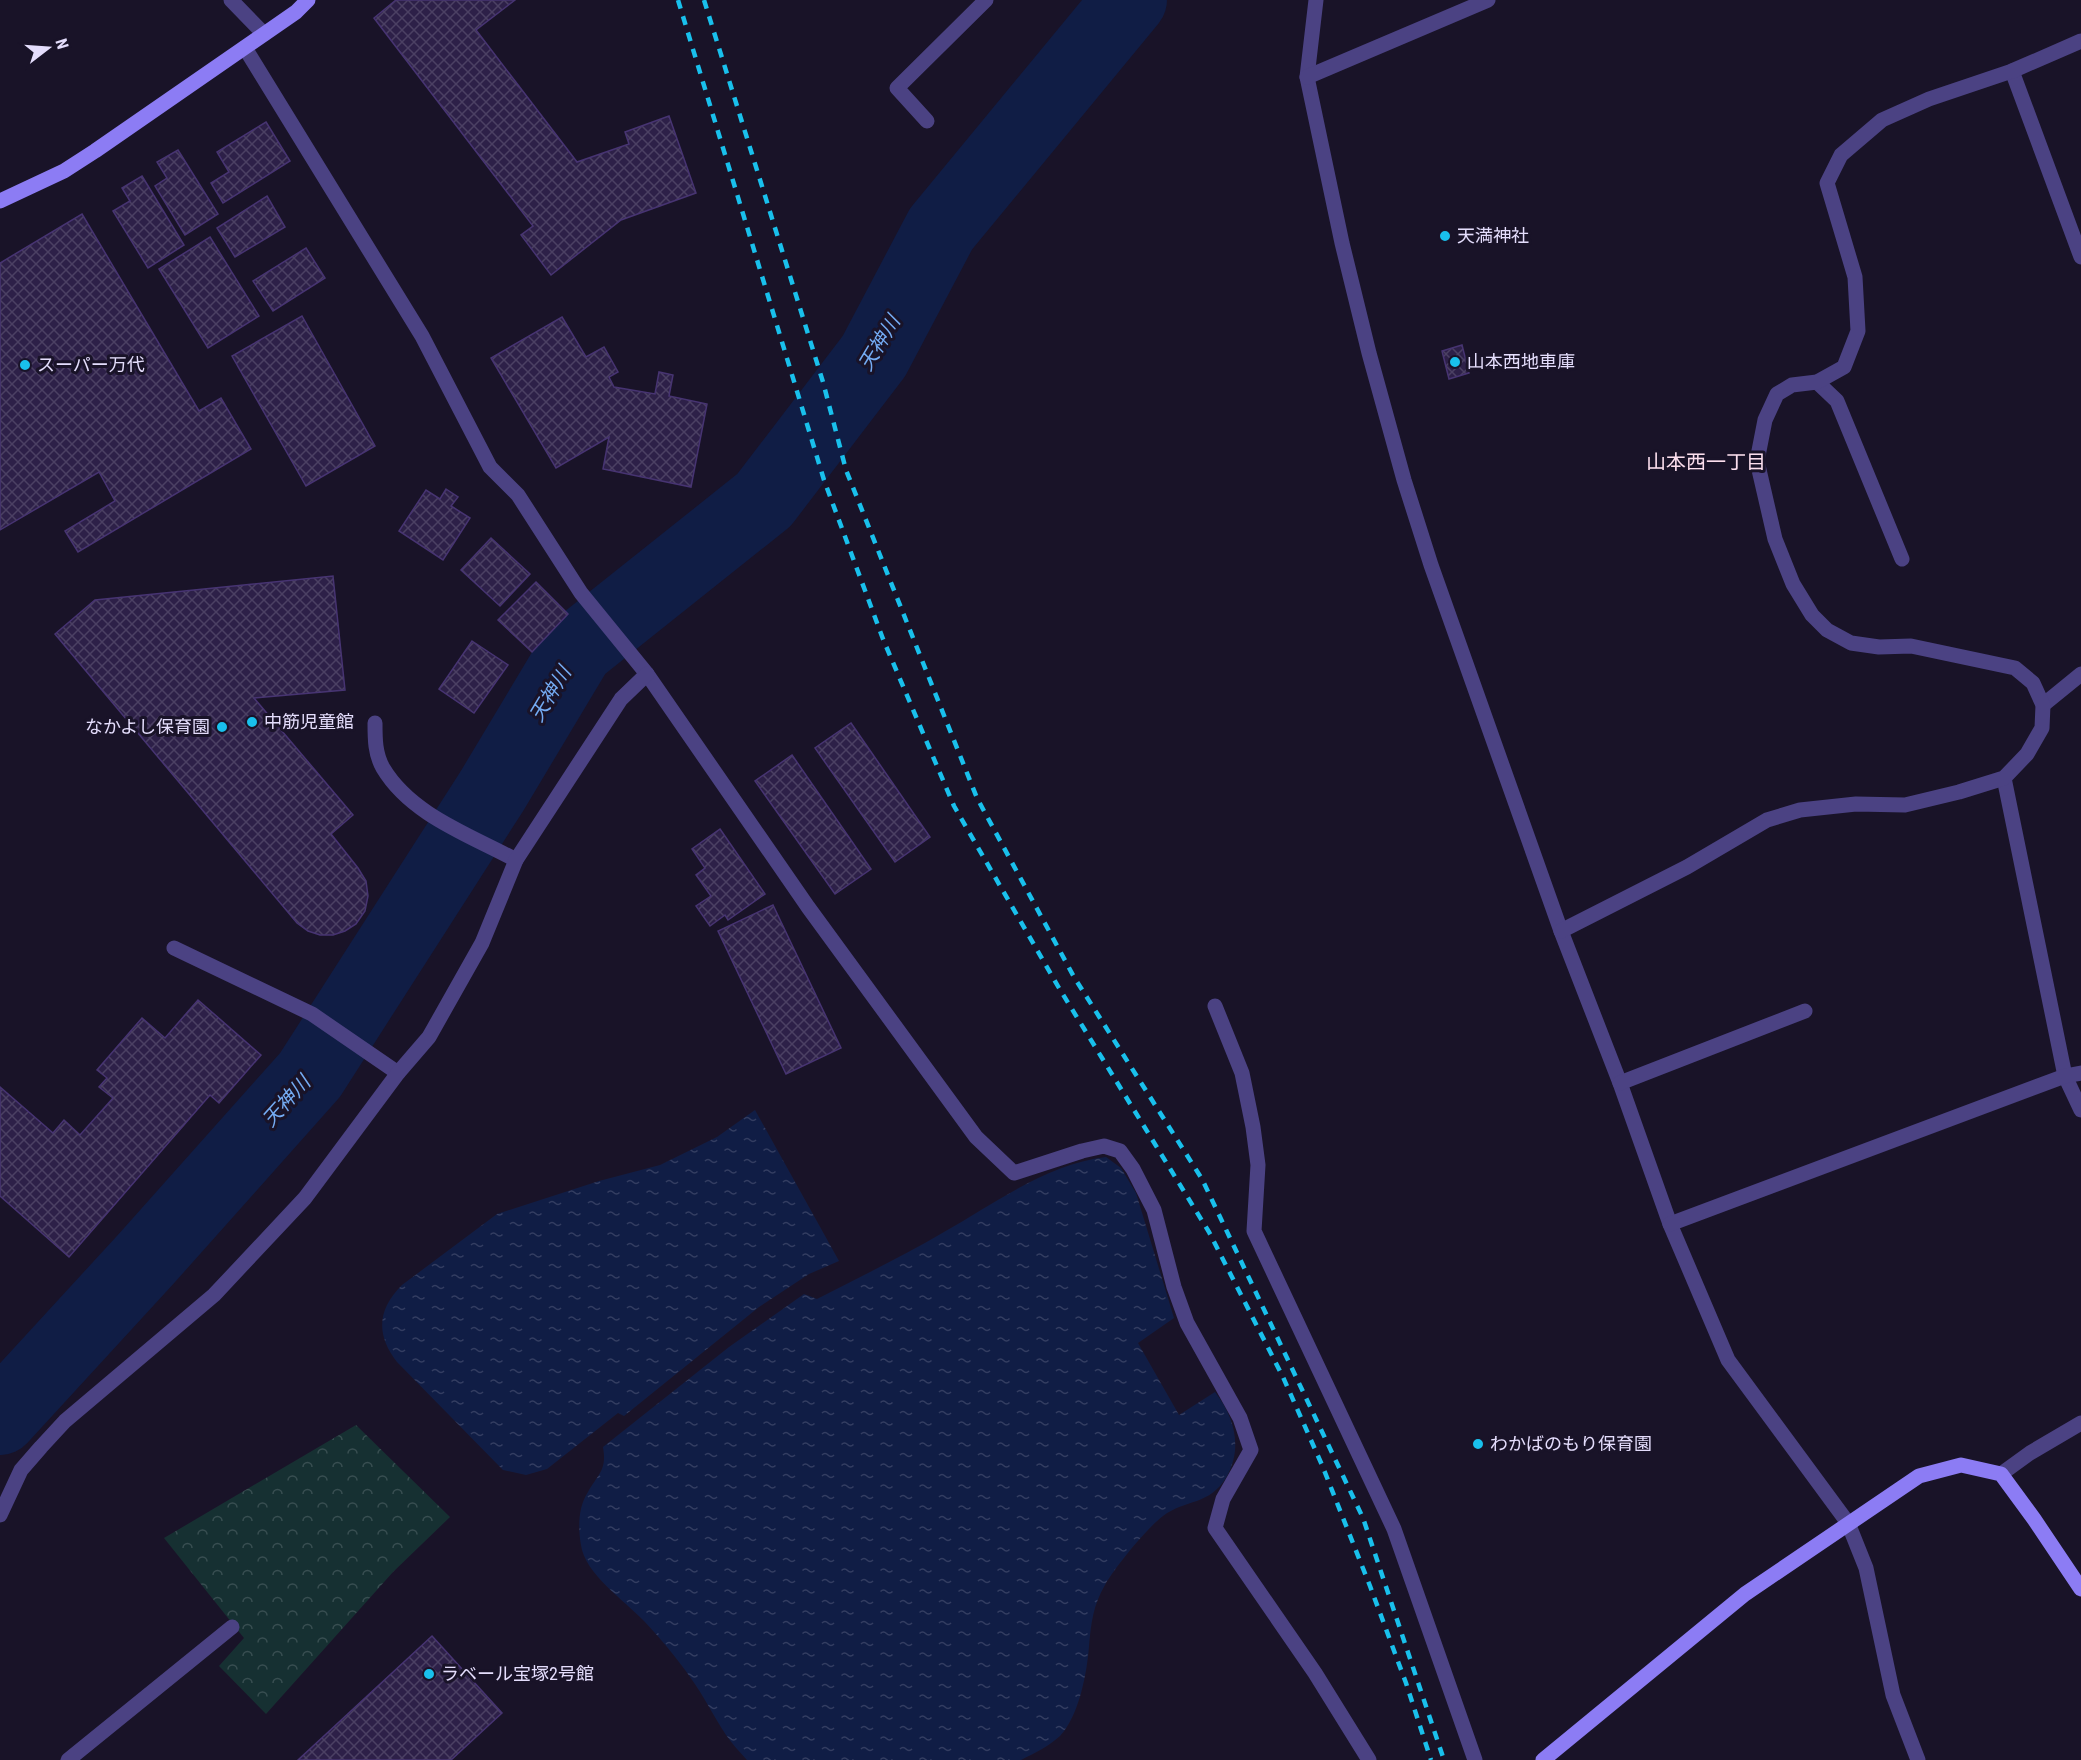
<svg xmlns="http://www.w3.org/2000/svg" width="2081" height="1760" font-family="'Roboto Condensed','Noto Sans JP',sans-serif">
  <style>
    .forest { fill: url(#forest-crowns) }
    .water { fill: url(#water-ripples) }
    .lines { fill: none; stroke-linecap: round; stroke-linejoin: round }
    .river { stroke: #101d45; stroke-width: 74 }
    .building { fill: url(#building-cross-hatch); stroke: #473472; stroke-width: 1.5 }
    .lane { stroke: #4b4283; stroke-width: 15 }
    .street { stroke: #4b4283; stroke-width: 15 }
    .secondary { stroke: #8c7cf4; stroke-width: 15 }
    .rail { stroke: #19c0ec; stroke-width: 4.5; stroke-dasharray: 9 8; stroke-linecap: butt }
    .poi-dot { fill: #19c0ec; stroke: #191328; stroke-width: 2 }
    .labels { text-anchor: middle; stroke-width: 6; stroke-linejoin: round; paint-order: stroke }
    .poi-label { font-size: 18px; fill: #e4ddfc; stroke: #191328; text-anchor: start }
    .water-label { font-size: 20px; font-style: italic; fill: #74abf3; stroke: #191328 }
    .neighbourhood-label { font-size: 20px; fill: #fcdfee; stroke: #191328 }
  </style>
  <defs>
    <pattern id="forest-crowns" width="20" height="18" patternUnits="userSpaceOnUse" patternTransform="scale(1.5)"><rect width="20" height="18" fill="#163032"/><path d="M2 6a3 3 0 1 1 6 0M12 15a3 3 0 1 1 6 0" fill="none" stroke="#384e51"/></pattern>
    <pattern id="water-ripples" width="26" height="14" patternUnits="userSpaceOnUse" patternTransform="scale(1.5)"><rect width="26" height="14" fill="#101d45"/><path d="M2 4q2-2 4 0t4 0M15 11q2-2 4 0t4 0" fill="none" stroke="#333d61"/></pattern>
    <pattern id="building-cross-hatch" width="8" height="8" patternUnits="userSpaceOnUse" patternTransform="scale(1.5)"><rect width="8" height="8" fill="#2d2048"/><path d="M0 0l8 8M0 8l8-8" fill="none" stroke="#4b4063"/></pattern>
  </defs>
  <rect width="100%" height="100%" fill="#191328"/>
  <!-- forest -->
  <path class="forest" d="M 356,1425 L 450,1517 L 393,1572 L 266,1714 L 219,1666 L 244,1638 L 164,1538 Z"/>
  <!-- water -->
  <g class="water">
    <path d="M 755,1110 L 839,1261 L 809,1274 L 759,1307 L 624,1416 L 618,1413 L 547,1469 L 526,1475 L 503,1470 L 397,1362 C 376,1335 377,1310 402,1285 L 497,1214 L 599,1181 L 660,1165 L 717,1137 Z"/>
    <path d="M 1106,1157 L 1121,1168 L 1136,1193 L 1174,1318 L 1138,1343 L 1179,1415 L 1215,1392 C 1234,1416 1243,1447 1227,1476 C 1210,1506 1185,1499 1163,1516 C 1146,1529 1116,1566 1105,1585 C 1093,1605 1091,1624 1089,1646 C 1087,1673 1079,1716 1060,1736 C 1049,1746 1035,1753 1021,1760 L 747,1760 C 740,1752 732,1744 726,1735 C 714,1717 704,1696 690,1677 C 677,1658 660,1638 644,1621 C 624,1600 585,1574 581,1545 C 578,1528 578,1507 588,1492 C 599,1473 607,1470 603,1447 L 729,1347 L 804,1294 L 817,1299 C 860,1277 903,1256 944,1232 C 995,1203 1047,1164 1106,1157 Z"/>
  </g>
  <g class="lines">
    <!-- river -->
    <path class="river" d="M 0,1418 L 146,1259 L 310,1075 L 492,791 L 577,649 L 764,500 L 874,356 L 941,229 L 1130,0"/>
  </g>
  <!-- building -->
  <g class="building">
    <path d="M 396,0 L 515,0 L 476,30 L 577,162 L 629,144 L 625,132 L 669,116 L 696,193 L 621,220 L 551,275 L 521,235 L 533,226 L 374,18 Z"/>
    <path d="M 266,122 L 290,161 L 223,203 L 211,183 L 229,172 L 217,152 Z"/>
    <path d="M 178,150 L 218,214 L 185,235 L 155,186 L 167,178 L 157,162 Z"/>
    <path d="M 142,176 L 184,245 L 148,268 L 113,211 L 130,201 L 122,188 Z"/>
    <path d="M 267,196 L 285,227 L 235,257 L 217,228 Z"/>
    <path d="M 82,214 L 199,411 L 221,398 L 251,449 L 78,552 L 65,531 L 115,501 L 99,472 L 0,530 L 0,263 Z"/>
    <path d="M 210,237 L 259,316 L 208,348 L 159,269 Z"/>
    <path d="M 306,248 L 325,278 L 273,311 L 253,281 Z"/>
    <path d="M 302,316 L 375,446 L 306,486 L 232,356 Z"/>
    <path d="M 562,317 L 586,357 L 604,347 L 618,372 L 609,377 L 614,387 L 655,394 L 659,372 L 673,375 L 669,396 L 707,404 L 691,487 L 603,469 L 609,437 L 556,468 L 491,358 Z"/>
    <path d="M 1462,345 L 1469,373 L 1449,379 L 1442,351 Z"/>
    <path d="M 446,489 L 458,497 L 451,506 L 470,518 L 443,560 L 399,531 L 426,490 L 440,499 Z"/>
    <path d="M 491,538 L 530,574 L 500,606 L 461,570 Z"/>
    <path d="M 333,576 L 345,690 L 254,698 L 353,815 L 331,834 L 358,868 L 366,881 L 368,896 L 365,911 L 356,924 L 345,931 L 333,935 L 320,935 L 308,931 L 297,923 L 55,634 L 95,600 Z"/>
    <path d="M 536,582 L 568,614 L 532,652 L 498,620 Z"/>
    <path d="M 472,641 L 508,665 L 474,713 L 439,689 Z"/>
    <path d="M 851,723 L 930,837 L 895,862 L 815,748 Z"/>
    <path d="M 792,755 L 871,869 L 835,894 L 755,781 Z"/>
    <path d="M 720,829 L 765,894 L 728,920 L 725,915 L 710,926 L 696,906 L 711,896 L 696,875 L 705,868 L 692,849 Z"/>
    <path d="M 773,905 L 841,1048 L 786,1074 L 718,931 Z"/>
    <path d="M 198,1000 L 261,1055 L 219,1103 L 210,1095 L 69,1257 L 0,1196 L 0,1087 L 53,1133 L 64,1120 L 80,1135 L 113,1098 L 99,1087 L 107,1078 L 97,1070 L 142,1018 L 165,1038 Z"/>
    <path d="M 432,1636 L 502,1713 L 451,1760 L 298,1760 Z"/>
  </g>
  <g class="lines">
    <!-- lane -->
    <g class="lane">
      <path d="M 375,723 C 375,739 375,754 383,768 C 411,815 470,835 516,860"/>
      <path d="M 174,948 L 312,1014 L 398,1073"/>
      <path d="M 68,1760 L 232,1627"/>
    </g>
    <!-- street -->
    <g class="street">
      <path d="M 231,0 L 264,34"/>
      <path d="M 1316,0 L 1307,77 L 1342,243 L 1369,353 L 1404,480 L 1431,565 L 1561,931 L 1620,1083 L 1670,1224 L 1728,1360 L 1848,1523 L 1866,1568 L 1893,1695 L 1918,1760"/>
      <path d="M 245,48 L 422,336 L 490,467 L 518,495 L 581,593 L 647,674 L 808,907 L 976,1137 L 1014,1173 L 1082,1151 L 1104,1146 L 1120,1151 L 1133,1169 L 1154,1210 L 1174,1287 L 1187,1323 L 1240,1418 L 1251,1450 L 1223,1499 L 1215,1528 L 1315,1673 L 1369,1760"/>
      <path d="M 2012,71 L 2081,257"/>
      <path d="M 1307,77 L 1488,0"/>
      <path d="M 927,121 L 897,88 L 986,0"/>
      <path d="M 1817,382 L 1837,401 L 1902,559"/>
      <path d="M 2043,705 L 2081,674"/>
      <path d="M 2004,778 L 2065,1076 L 2081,1110"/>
      <path d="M 1561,931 L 1687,867 L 1767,820 L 1800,810 L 1856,804 L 1905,805 L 1959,792 L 2004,778 L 2027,754 L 2042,728 L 2043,705 L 2033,683 L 2015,668 L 1911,646 L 1879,647 L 1851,643 L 1827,630 L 1812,615 L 1793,584 L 1775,539 L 1757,461 L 1765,420 L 1777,394 L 1792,385 L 1817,382 L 1844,367 L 1858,331 L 1855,277 L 1827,183 L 1841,155 L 1882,120 L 1929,99 L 2012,71 L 2081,41"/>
      <path d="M 1215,1006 L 1242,1073 L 1253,1127 L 1258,1165 L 1254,1231 L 1394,1529 L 1475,1760"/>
      <path d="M 1620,1083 L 1805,1011"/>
      <path d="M 1670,1224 L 2065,1076 L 2081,1073"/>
      <path d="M 2001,1474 L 2030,1453 L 2081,1423"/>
      <path d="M 0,1515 L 21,1470 L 41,1447 L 65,1421 L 214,1295 L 305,1198 L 398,1073 L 429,1037 L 482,943 L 516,860 L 621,699 L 647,674"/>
    </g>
    <!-- secondary -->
    <g class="secondary">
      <path d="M 0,201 L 64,171 L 95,151 L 296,12 L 308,0"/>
      <path d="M 1543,1760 L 1745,1594 L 1919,1476 L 1961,1465 L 2001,1474 L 2034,1519 L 2081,1589"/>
    </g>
    <!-- rail -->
    <g class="rail">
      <path d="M 678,0 L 824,480 L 883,639 L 954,806 L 1059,988 L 1209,1232 L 1283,1377 L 1322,1465 L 1370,1586 L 1406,1683 L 1431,1760"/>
      <path d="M 704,0 L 823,382 L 846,470 L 977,798 L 1074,977 L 1202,1179 L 1363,1518 L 1444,1760"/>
    </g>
  </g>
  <!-- markers -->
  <g class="poi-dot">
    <circle cx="1445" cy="236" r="6"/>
    <circle cx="1455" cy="362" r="6"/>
    <circle cx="25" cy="365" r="6"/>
    <circle cx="252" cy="722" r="6"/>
    <circle cx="222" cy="727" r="6"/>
    <circle cx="1478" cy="1444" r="6"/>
    <circle cx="429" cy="1674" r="6"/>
  </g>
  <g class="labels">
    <!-- poi labels -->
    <g class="poi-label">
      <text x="1457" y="242">天満神社</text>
      <text x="1467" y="368">山本西地車庫</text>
      <text x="37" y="371">スーパー万代</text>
      <text x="264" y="728">中筋児童館</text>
      <text x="210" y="733" text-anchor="end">なかよし保育園</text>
      <text x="1490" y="1450">わかばのもり保育園</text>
      <text x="441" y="1680">ラベール宝塚2号館</text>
    </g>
    <!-- water labels -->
    <g class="water-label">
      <text transform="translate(879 343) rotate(-59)" y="7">天神川</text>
      <text transform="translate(550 694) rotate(-59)" y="7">天神川</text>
      <text transform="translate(286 1101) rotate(-48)" y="7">天神川</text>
    </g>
    <!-- neighbourhood labels -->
    <g class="neighbourhood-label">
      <text x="1706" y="469">山本西一丁目</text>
    </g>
  </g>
  <!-- north arrow -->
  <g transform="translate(48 48) rotate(73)" stroke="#191328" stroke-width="4.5" paint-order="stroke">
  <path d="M0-4.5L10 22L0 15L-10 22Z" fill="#e4ddfc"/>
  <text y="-9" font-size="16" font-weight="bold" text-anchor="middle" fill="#e4ddfc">N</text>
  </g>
</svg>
